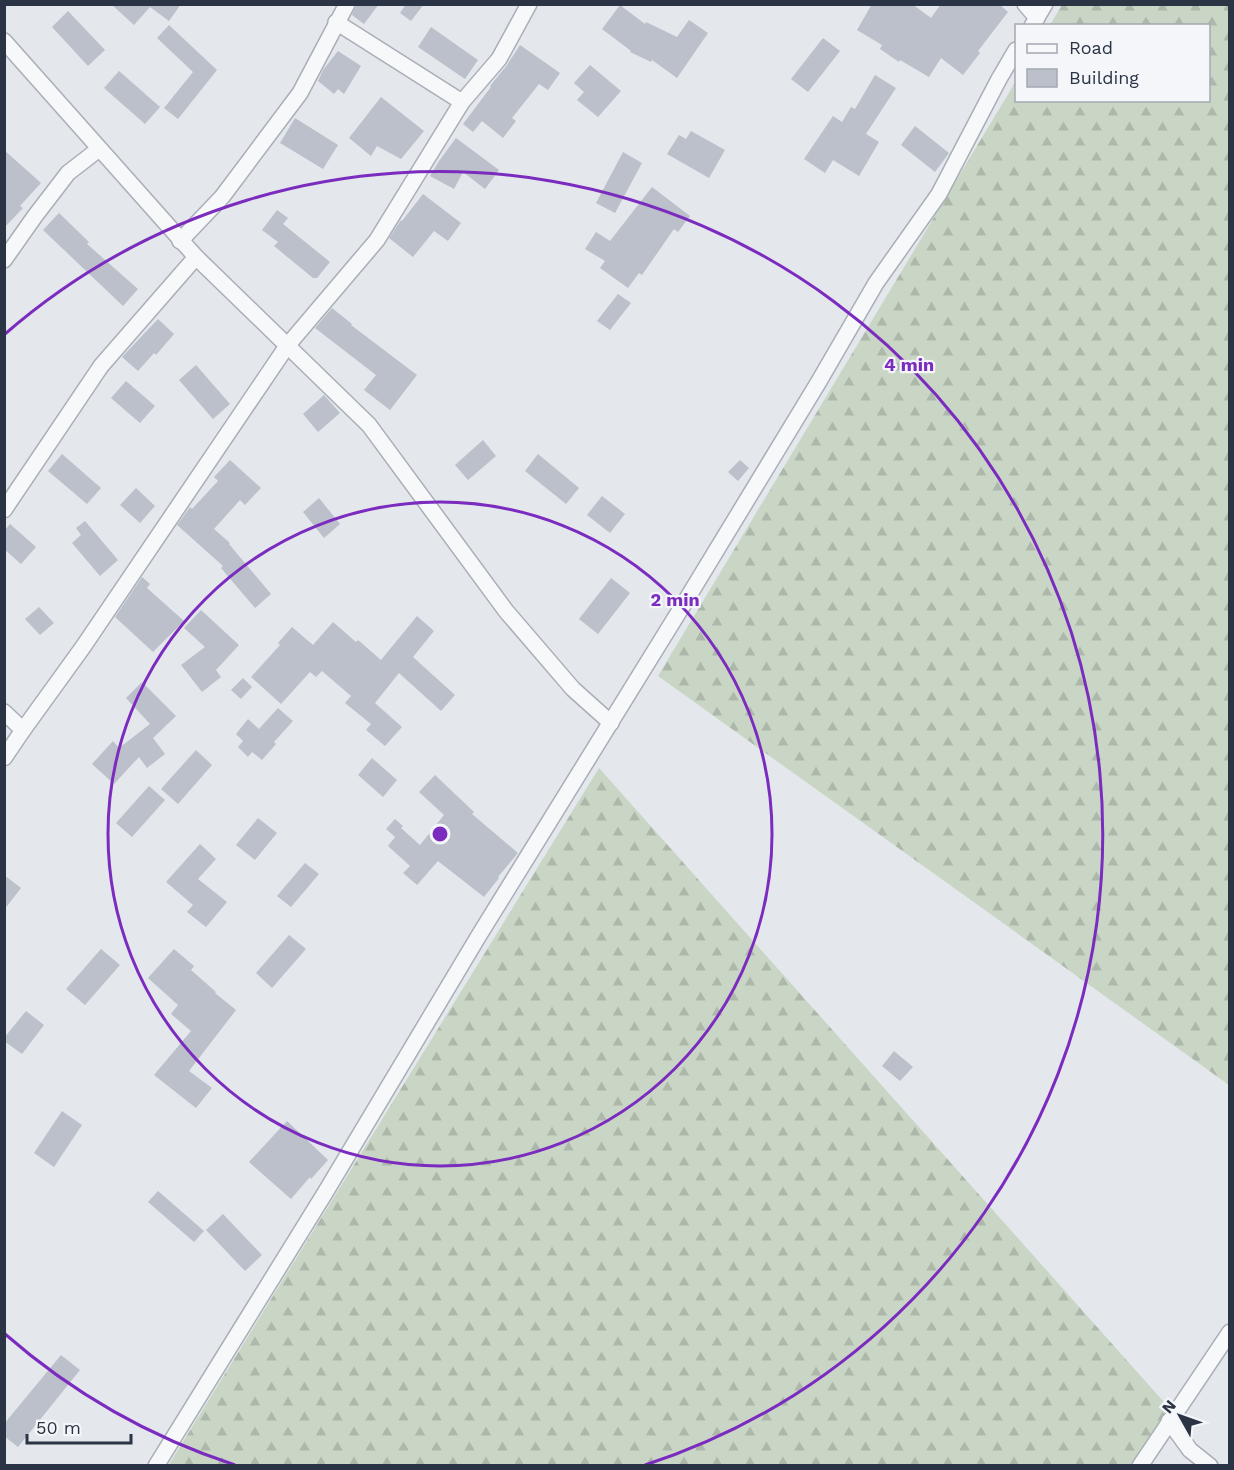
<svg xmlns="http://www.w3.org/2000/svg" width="1234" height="1470" font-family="'Work Sans',sans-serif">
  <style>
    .forest { fill: url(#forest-firs) }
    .building { fill: #bbc0ca }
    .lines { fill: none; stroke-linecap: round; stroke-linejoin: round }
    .street-casing { stroke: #a9aeb7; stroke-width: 18 }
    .street { stroke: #f7f8fa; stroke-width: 15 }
    .ring { fill: none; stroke: #7b2cbf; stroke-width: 3 }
    .centre { fill: #7b2cbf; stroke: #f4f6f9; stroke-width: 3 }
    .ring-label { font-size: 18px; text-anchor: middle; font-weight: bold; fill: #7b2cbf; stroke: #f4f6f9; stroke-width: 4.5; stroke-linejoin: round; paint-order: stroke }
  </style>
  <defs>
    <pattern id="forest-firs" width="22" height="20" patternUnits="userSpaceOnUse" patternTransform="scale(1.5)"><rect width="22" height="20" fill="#c9d6c5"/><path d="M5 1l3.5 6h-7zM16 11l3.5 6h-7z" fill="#adb8ab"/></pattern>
  </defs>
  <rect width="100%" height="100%" fill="#e4e7ec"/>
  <!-- forest -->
  <g class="forest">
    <path d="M 1062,5 L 1229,5 L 1229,1085 L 658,676 L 1016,81 L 1016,100 L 1208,100 L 1208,26 L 1050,25 Z"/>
    <path d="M 599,768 L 1179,1419 L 1148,1466 L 168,1466 Z"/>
  </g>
  <!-- building -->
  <g class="building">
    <path d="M 111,4 L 181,4 L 169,21 L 150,7 L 134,25 Z"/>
    <path d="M 357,4 L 379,4 L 364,24 L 352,15 Z"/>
    <path d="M 406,4 L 424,4 L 411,21 L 400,13 Z"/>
    <path d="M 872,4 L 912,4 L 931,18 L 941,4 L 999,4 L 1008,12 L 978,51 L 980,53 L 963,75 L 941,58 L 929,77 L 900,60 L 899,62 L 880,49 L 882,45 L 857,30 Z"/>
    <path d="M 620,5 L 645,24 L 646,22 L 677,37 L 689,20 L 708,33 L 677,78 L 652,60 L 651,62 L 630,52 L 631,51 L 602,29 Z"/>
    <path d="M 68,11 L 105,50 L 88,66 L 52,27 Z"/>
    <path d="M 169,25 L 217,70 L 178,119 L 164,108 L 193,72 L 157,38 Z"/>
    <path d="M 431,27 L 478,60 L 465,79 L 418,47 Z"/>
    <path d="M 823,38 L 840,51 L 808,92 L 791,79 Z"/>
    <path d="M 520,45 L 560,73 L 548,90 L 539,84 L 512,118 L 516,121 L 503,138 L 482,121 L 473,132 L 463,124 L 491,87 L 490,86 L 507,65 Z"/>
    <path d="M 338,51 L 361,66 L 344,94 L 338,89 L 334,94 L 318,81 L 323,70 Z"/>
    <path d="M 590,65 L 621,91 L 598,117 L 577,100 L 584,92 L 574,83 Z"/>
    <path d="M 119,71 L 160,107 L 145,124 L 104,88 Z"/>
    <path d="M 875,75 L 896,88 L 866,134 L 879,142 L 859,176 L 833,160 L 825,173 L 804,159 L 833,116 L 842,122 L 851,107 L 855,109 Z"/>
    <path d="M 381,97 L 424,131 L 401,159 L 377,146 L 371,156 L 349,138 Z"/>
    <path d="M 295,118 L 338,145 L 323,169 L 280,143 Z"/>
    <path d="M 915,126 L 949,153 L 935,172 L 901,145 Z"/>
    <path d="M 691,131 L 725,150 L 709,178 L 667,154 L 679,135 L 686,139 Z"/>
    <path d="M 456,138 L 499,170 L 485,189 L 463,172 L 454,189 L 430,176 L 439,161 Z"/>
    <path d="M 4,150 L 41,183 L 20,206 L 23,208 L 4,228 Z"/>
    <path d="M 623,152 L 642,163 L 615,213 L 596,203 Z"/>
    <path d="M 652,187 L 690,216 L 678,232 L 674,229 L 642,275 L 639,273 L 628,288 L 600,268 L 605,261 L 585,249 L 596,232 L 610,241 Z"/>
    <path d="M 423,194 L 461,223 L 448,241 L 434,231 L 413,257 L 389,238 L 401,220 L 402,221 Z"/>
    <path d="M 277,210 L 288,218 L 283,224 L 330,262 L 317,278 L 313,278 L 274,246 L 278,242 L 262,230 Z"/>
    <path d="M 59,213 L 89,242 L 87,244 L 138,289 L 123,306 L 43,230 Z"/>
    <path d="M 618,294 L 631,303 L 610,330 L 597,321 Z"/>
    <path d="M 332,308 L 352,324 L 351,325 L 417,375 L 390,410 L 364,390 L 376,375 L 315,328 Z"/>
    <path d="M 158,319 L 174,334 L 156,355 L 154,353 L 138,371 L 122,357 Z"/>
    <path d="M 196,365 L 230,404 L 213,419 L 179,380 Z"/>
    <path d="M 126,381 L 155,406 L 140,423 L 111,398 Z"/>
    <path d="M 324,395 L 340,413 L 318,432 L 303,414 Z"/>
    <path d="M 483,440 L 496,456 L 468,480 L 455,465 Z"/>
    <path d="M 62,454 L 101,488 L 87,504 L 48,471 Z"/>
    <path d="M 538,454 L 579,488 L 566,504 L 525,471 Z"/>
    <path d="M 230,460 L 261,488 L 245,505 L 240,500 L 214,529 L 230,543 L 229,544 L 271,594 L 255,608 L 221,568 L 223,566 L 177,525 L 190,507 L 192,509 L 218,481 L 214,477 Z"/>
    <path d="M 740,460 L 749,468 L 738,481 L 728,472 Z"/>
    <path d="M 136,488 L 155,506 L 140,523 L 120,505 Z"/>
    <path d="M 602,496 L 625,514 L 610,533 L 587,515 Z"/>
    <path d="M 319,498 L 340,524 L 324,538 L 303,512 Z"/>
    <path d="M 85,521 L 118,560 L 100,576 L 72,543 L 81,535 L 76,528 Z"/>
    <path d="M 10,524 L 36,547 L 21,564 L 4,549 L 4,531 Z"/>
    <path d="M 142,577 L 150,584 L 147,588 L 184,621 L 153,652 L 115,617 Z"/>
    <path d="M 611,578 L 630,593 L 598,634 L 579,619 Z"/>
    <path d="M 39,607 L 54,623 L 40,635 L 25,619 Z"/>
    <path d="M 201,610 L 239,645 L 216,670 L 221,677 L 202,692 L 181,665 L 205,647 L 184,628 Z"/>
    <path d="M 417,616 L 434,631 L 413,657 L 455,695 L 441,711 L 399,673 L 375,703 L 402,727 L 385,746 L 366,730 L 371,724 L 345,703 L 351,696 L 322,671 L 316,677 L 310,672 L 281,704 L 251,677 L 280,645 L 278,643 L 292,627 L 313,645 L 333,622 L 356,642 L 358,640 L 381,660 Z"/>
    <path d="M 243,678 L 252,687 L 241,699 L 231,690 Z"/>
    <path d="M 142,682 L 176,716 L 153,738 L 165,754 L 147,768 L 139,757 L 114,784 L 92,764 L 113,741 L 119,748 L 150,724 L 126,698 Z"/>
    <path d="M 278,708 L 293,721 L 274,742 L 276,744 L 262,760 L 252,752 L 248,757 L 238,747 L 243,741 L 236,734 L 248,719 L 259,729 Z"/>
    <path d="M 196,750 L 212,765 L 178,804 L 161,789 Z"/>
    <path d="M 372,758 L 397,780 L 383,797 L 358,775 Z"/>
    <path d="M 435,775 L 474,812 L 472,814 L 518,853 L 498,877 L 499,878 L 484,897 L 438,861 L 417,885 L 403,873 L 410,866 L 388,846 L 395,837 L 386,829 L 395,819 L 403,826 L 401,828 L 420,845 L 444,815 L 419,792 Z"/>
    <path d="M 149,786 L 165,800 L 132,837 L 116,823 Z"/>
    <path d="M 258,818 L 277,833 L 255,860 L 236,845 Z"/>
    <path d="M 200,844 L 216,859 L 198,879 L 227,902 L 206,927 L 187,912 L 193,905 L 166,882 Z"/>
    <path d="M 305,863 L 319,874 L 291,907 L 277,896 Z"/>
    <path d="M 4,875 L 21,888 L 4,910 Z"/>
    <path d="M 289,935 L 306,949 L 272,988 L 256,973 Z"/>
    <path d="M 101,949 L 120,965 L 85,1005 L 66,989 Z"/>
    <path d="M 174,949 L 194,966 L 191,970 L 216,992 L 215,993 L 236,1010 L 189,1071 L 212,1088 L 196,1108 L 154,1075 L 191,1031 L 171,1014 L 178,1005 L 148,978 Z"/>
    <path d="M 26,1011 L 44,1025 L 22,1054 L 4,1041 L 4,1038 Z"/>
    <path d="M 894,1051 L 913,1067 L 900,1081 L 882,1066 Z"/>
    <path d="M 62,1111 L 82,1125 L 54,1167 L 34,1153 Z"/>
    <path d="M 287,1121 L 328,1160 L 311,1179 L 310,1177 L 291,1199 L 249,1162 Z"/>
    <path d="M 158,1191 L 204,1231 L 194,1242 L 148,1202 Z"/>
    <path d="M 223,1214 L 262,1255 L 245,1271 L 206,1230 Z"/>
    <path d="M 61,1355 L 80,1370 L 18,1447 L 4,1436 L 4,1424 Z"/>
  </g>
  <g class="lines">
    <!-- street casing -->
    <g class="street-casing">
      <g id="street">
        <path d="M 1025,4 L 1037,18"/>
        <path d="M 336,22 L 462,102"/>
        <path d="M 1032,26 L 1045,4"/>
        <path d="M 4,41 L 196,257 L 369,425 L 506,611 L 573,689 L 611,723"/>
        <path d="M 180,241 L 222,197 L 300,93 L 347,4"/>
        <path d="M 4,260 L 35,216 L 68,173 L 99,149"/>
        <path d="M 4,510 L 101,366 L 196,257"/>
        <path d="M 4,712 L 23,730"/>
        <path d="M 4,758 L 23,730 L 83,647 L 287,346 L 377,240 L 462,102 L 499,59 L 529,4"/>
        <path d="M 1169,1421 L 1190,1450 L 1210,1466"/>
        <path d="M 156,1466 L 325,1193 L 478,937 L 685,602 L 818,383 L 876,283 L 939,194 L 999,79 L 1016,50"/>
        <path d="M 1140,1466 L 1230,1332"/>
      </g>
    </g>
    <!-- street -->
    <use href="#street" class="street"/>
  </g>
  <!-- distance rings -->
  <g class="ring">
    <circle cx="440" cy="834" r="332"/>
    <path d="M235 1465A663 663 0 0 1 5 1334M5 334A663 663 0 1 1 645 1465"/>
  </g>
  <circle cx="440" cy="834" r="9" class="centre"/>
  <g class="ring-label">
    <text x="909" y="371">4 min</text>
    <text x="675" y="606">2 min</text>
  </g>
  <!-- border -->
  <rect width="1234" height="1470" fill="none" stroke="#2b3445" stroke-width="12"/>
  <!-- legend -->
  <rect x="1015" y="24" width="195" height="78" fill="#f4f6f9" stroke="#a4a8b1" stroke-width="1.5"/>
  <rect x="1027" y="44" width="30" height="9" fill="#f7f8fa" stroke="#a4a8b1" stroke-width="1.5"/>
  <text x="1069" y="54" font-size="18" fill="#2b3445">Road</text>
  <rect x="1027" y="69" width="30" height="18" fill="#bbc0ca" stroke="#a4a8b1" stroke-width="1.5"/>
  <text x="1069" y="84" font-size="18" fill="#2b3445">Building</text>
  <!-- north arrow -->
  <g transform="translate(1180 1416) rotate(310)" stroke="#f4f6f9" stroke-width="4.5" paint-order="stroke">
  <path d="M0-4.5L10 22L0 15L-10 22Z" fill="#2b3445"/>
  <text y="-9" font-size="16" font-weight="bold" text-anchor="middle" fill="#2b3445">N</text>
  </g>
  <!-- scale -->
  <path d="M27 1434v9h104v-9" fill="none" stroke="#2b3445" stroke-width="3"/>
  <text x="36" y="1434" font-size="18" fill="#2b3445" stroke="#f4f6f9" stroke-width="4.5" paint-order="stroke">50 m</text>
</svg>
